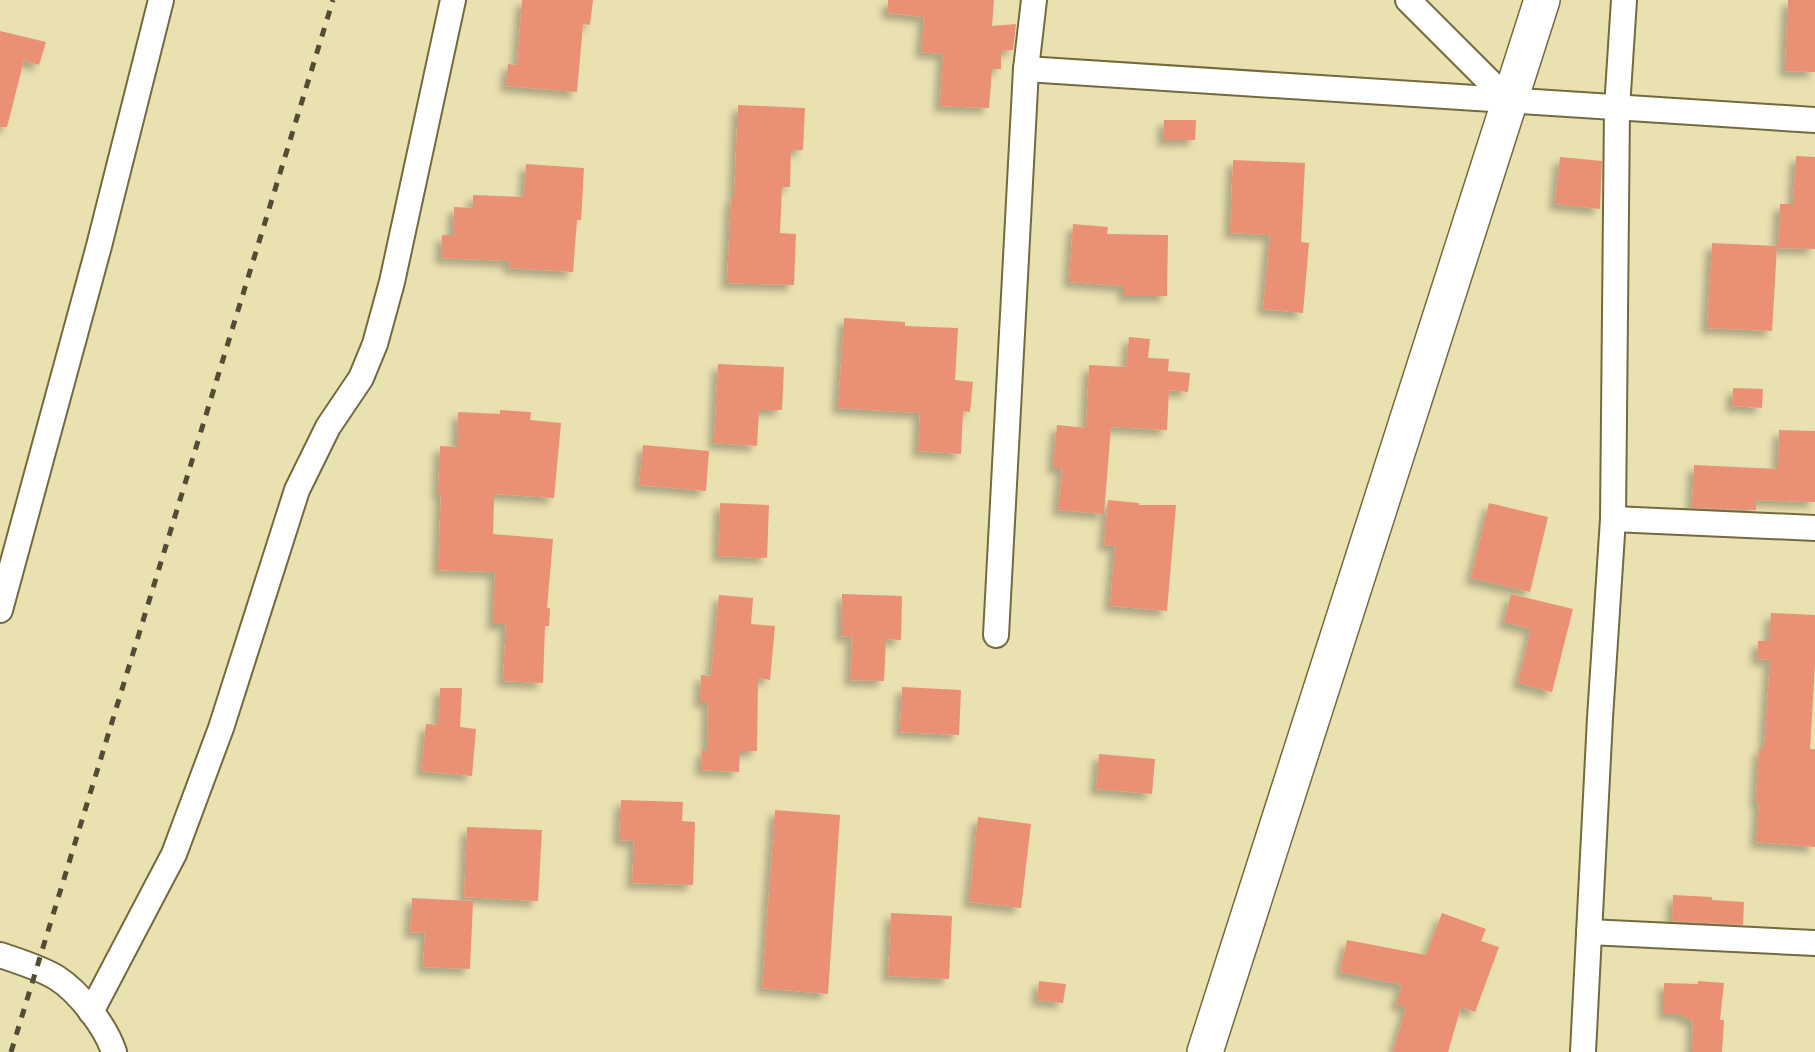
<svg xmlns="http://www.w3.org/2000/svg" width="1815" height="1052" font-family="'Varela Round',sans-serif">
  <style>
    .building { fill: #ea9175; filter: url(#shadow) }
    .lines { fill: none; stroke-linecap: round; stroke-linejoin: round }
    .street-casing { stroke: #736a3e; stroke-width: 28 }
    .secondary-casing { stroke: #736a3e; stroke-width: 38 }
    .street { stroke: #fff; stroke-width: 24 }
    .secondary { stroke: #fff; stroke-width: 35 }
    .rail { stroke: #514c33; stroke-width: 5; stroke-dasharray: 9 9; stroke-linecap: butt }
  </style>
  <defs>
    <filter id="shadow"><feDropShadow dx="-6" dy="6" stdDeviation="3.5" flood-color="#0004"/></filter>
  </defs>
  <rect width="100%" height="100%" fill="#eae1b1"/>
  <!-- building -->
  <g class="building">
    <path d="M 522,0 L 593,0 L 590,25 L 583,24 L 577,92 L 506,86 L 508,64 L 517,65 Z"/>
    <path d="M 888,0 L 994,0 L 992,26 L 1016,24 L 1013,50 L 1001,51 L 1001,69 L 992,69 L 989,108 L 940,106 L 943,54 L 921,52 L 924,17 L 888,13 Z"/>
    <path d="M 1788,0 L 1815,0 L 1815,72 L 1785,71 Z"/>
    <path d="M 0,31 L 46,42 L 39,65 L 24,60 L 7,127 L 0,127 Z"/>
    <path d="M 738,105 L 805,108 L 803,150 L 791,150 L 790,187 L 782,187 L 780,233 L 796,234 L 794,285 L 727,283 L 731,198 L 734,198 Z"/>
    <path d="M 1164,120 L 1196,120 L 1195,140 L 1163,140 Z"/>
    <path d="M 1796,156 L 1815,157 L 1815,249 L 1778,248 L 1780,204 L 1793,204 Z"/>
    <path d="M 1560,157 L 1602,161 L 1600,209 L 1555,204 Z"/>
    <path d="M 1233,160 L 1305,163 L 1301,242 L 1309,243 L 1303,313 L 1263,309 L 1270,235 L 1230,233 Z"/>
    <path d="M 526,164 L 584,168 L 581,220 L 577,220 L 573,272 L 509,268 L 510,261 L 441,258 L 442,235 L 453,235 L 454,207 L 473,208 L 473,195 L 524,197 Z"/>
    <path d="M 1073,224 L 1108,227 L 1107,234 L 1168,235 L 1167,296 L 1124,296 L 1124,286 L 1069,282 Z"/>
    <path d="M 1712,243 L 1777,246 L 1772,331 L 1707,328 Z"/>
    <path d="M 844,318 L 905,322 L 905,326 L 958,328 L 955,380 L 973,382 L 970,412 L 963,411 L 961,454 L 918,451 L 920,413 L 838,408 Z"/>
    <path d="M 1129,337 L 1150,339 L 1148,358 L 1169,359 L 1168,371 L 1190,373 L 1188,392 L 1169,390 L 1167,430 L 1111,427 L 1104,514 L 1058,510 L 1062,468 L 1053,468 L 1057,425 L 1086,428 L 1089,365 L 1126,367 Z"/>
    <path d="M 718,364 L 784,367 L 782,410 L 759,410 L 757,446 L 714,443 Z"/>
    <path d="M 1733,388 L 1763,389 L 1762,408 L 1732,406 Z"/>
    <path d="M 500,410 L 531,412 L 530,420 L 561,423 L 554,498 L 496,494 L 494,497 L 493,534 L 553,539 L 547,608 L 550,608 L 549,626 L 545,626 L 543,683 L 503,681 L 506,624 L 493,624 L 495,572 L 438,570 L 441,494 L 438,494 L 440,446 L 457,447 L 458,412 L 500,414 Z"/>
    <path d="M 1779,430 L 1815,431 L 1815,502 L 1756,500 L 1756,510 L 1692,508 L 1694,465 L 1778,469 Z"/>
    <path d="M 643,445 L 709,451 L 706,491 L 639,485 Z"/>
    <path d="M 1108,500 L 1139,503 L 1139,505 L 1176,505 L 1167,611 L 1110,606 L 1115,546 L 1104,545 Z"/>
    <path d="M 720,503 L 769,505 L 767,558 L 718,556 Z"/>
    <path d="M 1489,503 L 1548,517 L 1530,592 L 1471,578 Z"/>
    <path d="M 842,594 L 902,596 L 901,640 L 886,639 L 884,681 L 850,680 L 852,637 L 841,636 Z"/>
    <path d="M 1511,594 L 1573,609 L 1552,692 L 1518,683 L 1531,629 L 1504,622 Z"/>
    <path d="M 719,595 L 753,598 L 751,624 L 775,626 L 770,680 L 758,678 L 757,751 L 740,751 L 739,772 L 701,770 L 702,750 L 707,751 L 708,702 L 700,702 L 701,675 L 711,676 Z"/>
    <path d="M 1771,613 L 1815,615 L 1815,664 L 1810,749 L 1815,749 L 1815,847 L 1756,842 L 1759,803 L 1756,802 L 1759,749 L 1764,749 L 1770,660 L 1757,659 L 1758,641 L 1769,641 Z"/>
    <path d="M 902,687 L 961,690 L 959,735 L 900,732 Z"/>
    <path d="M 440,688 L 462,688 L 460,727 L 476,729 L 472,776 L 421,771 L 426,724 L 438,725 Z"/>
    <path d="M 1099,754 L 1155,759 L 1152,794 L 1096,789 Z"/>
    <path d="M 621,800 L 683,802 L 682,821 L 695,822 L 693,885 L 632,883 L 634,841 L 619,840 Z"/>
    <path d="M 775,810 L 840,815 L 828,994 L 762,988 Z"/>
    <path d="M 978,817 L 1031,824 L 1021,908 L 969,902 Z"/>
    <path d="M 467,827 L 542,830 L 538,901 L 464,897 Z"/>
    <path d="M 1673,895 L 1712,897 L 1712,900 L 1744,902 L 1743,925 L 1672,921 Z"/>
    <path d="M 412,898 L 473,901 L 470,969 L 423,967 L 425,933 L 410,932 Z"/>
    <path d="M 891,913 L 952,916 L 949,979 L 888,976 Z"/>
    <path d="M 1442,913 L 1486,929 L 1481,941 L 1499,947 L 1475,1012 L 1461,1007 L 1448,1052 L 1393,1052 L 1406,1007 L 1396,1004 L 1402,985 L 1340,972 L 1347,940 L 1426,955 Z"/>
    <path d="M 1039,981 L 1066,984 L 1063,1003 L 1037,1000 Z"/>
    <path d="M 1698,981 L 1724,983 L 1720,1020 L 1724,1020 L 1722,1052 L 1692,1052 L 1693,1021 L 1679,1014 L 1664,1014 L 1664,983 L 1698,984 Z"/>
  </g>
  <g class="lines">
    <!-- street casing -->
    <g class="street-casing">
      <g id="street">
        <path d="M 1408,0 L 1509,101"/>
        <path d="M 1026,69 L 1815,120"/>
        <path d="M 1613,519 L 1815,528"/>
        <path d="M 0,610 L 99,246 L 161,0"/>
        <path d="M 996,635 L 1026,69 L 1034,0"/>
        <path d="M 1589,932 L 1815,943"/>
        <path d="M 0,955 C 18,961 41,968 57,978 C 79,992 106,1027 114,1052"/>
        <path d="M 91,1012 L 174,854 L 221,728 L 297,490 L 328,427 L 361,378 L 375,344 L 392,282 L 453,0"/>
        <path d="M 1583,1052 L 1600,718 L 1613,519 L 1617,108 L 1624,0"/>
      </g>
    </g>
    <!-- secondary casing -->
    <g class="secondary-casing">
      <path id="secondary" d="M 1205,1052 L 1542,0"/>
    </g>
    <!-- street -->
    <use href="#street" class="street"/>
    <!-- secondary -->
    <use href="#secondary" class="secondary"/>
    <!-- rail -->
    <path class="rail" d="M 11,1052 L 333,0"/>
  </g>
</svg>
